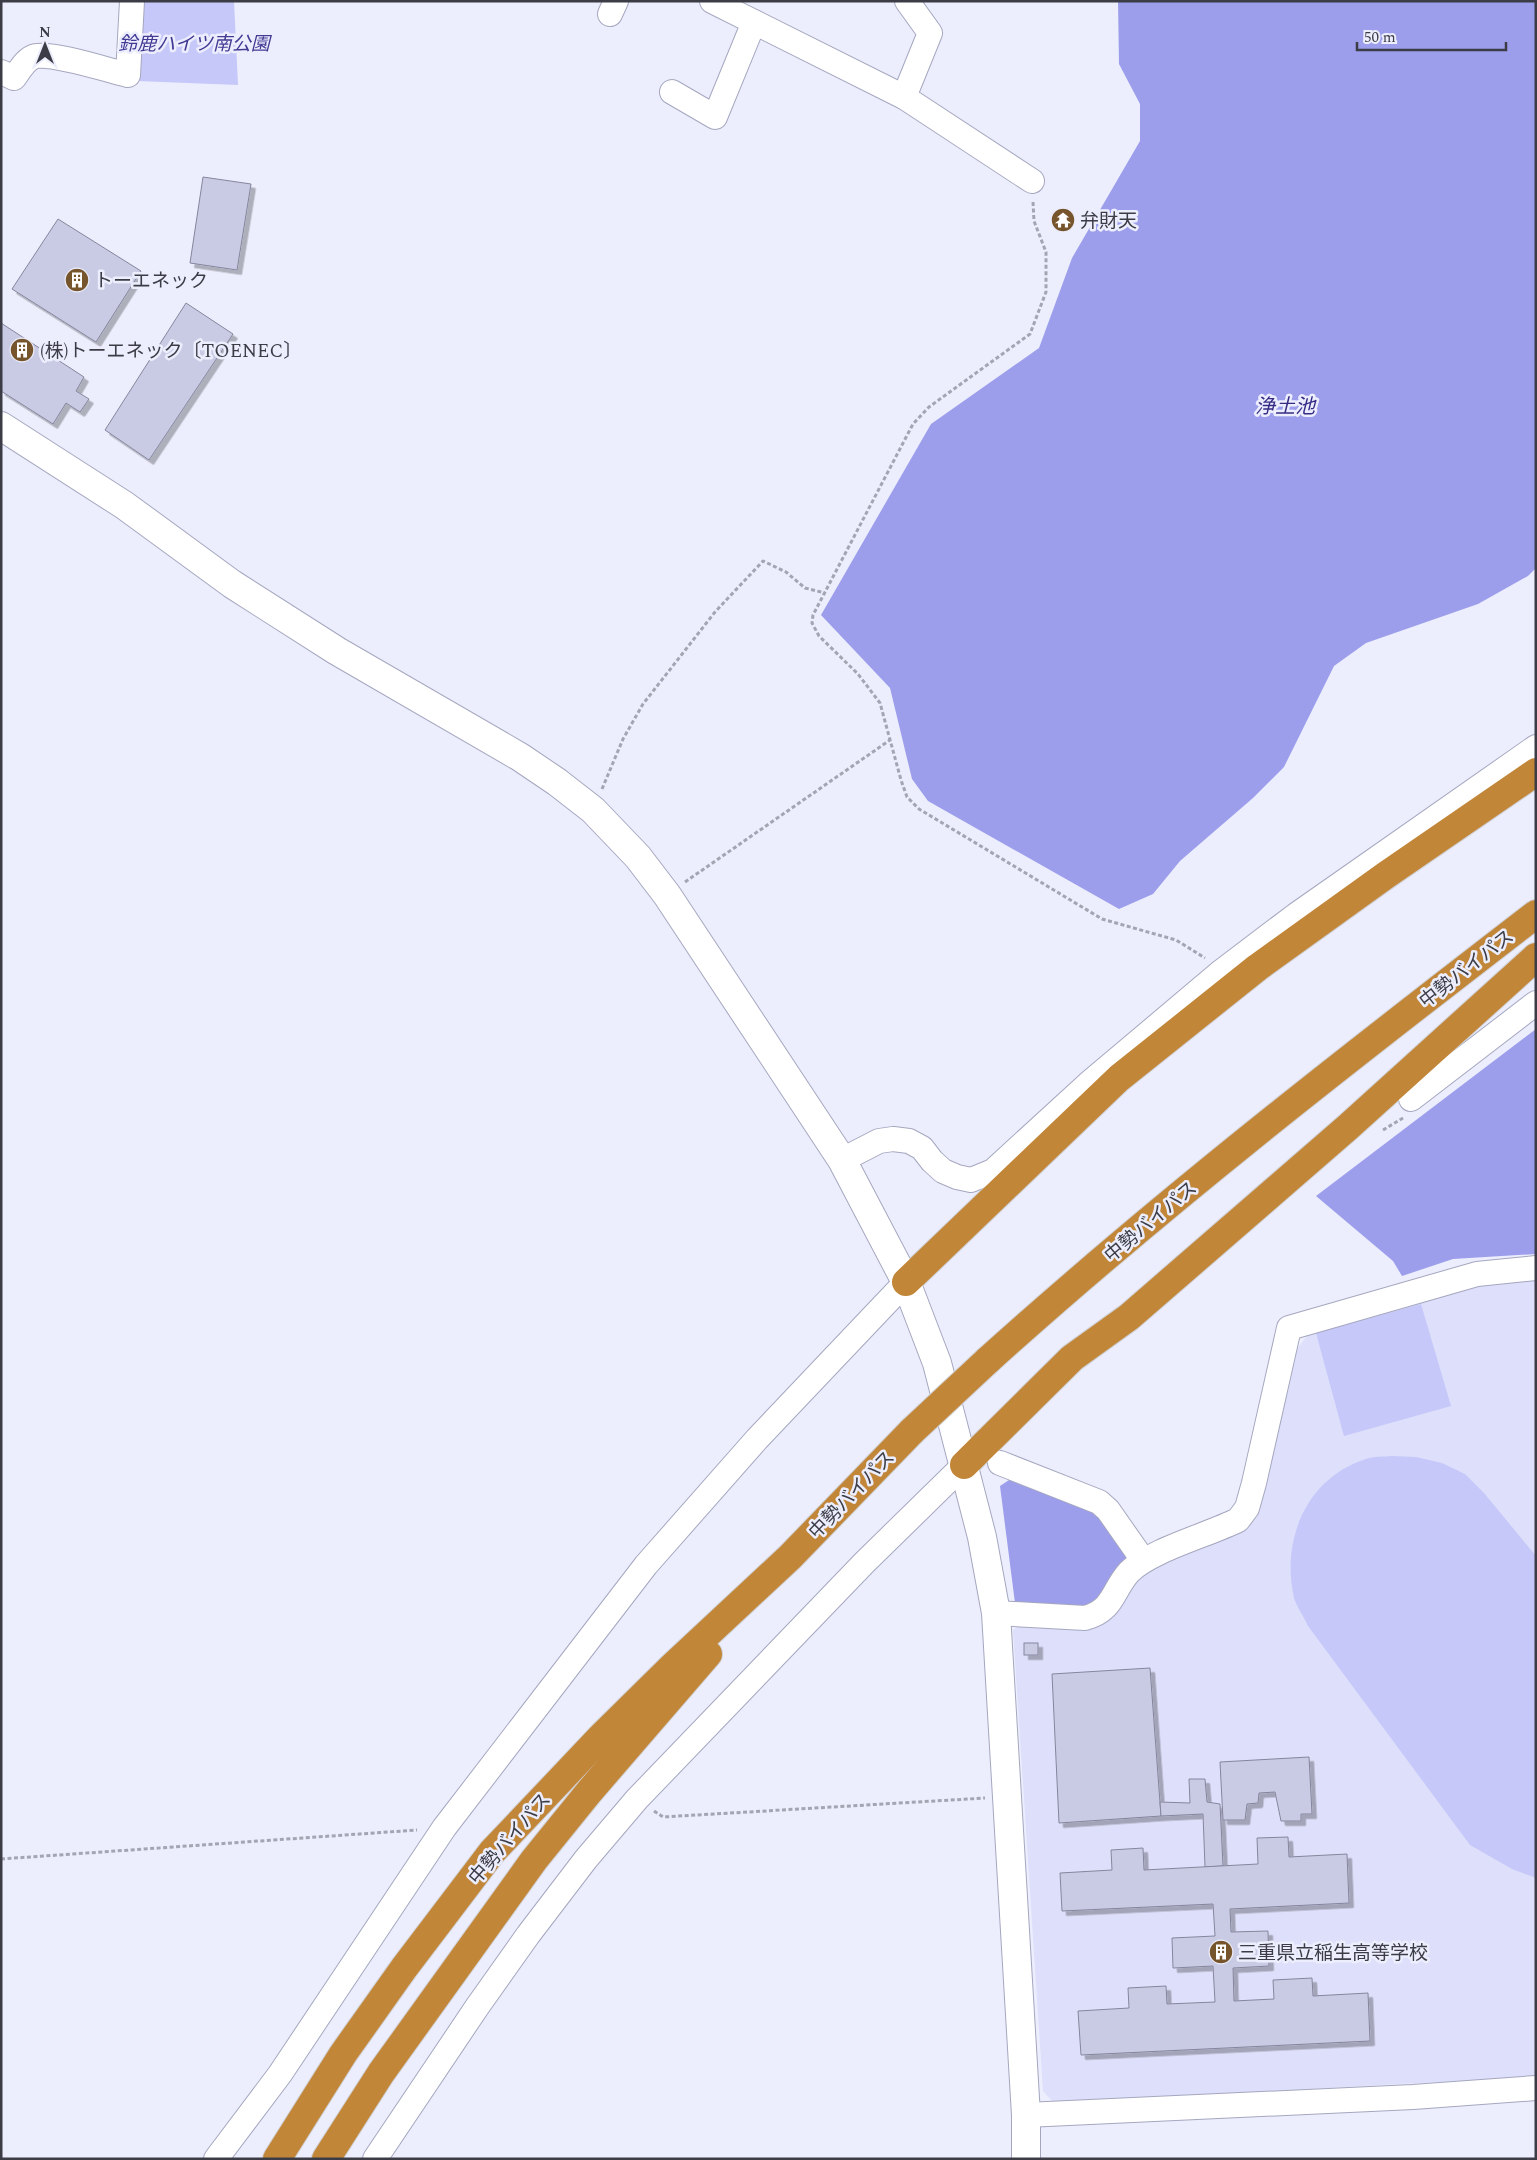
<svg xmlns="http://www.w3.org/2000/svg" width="1537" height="2160" font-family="Spectral,'Noto Sans JP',serif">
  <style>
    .built { fill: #dedffa }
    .green { fill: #c6c8f9 }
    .water { fill: #9c9eec }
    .building { fill: #c9cbe4; stroke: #85869d; filter: url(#shadow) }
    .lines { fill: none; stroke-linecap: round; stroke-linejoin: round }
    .street-casing { stroke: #a5a7bf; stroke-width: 26 }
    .secondary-casing { stroke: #a5a7bf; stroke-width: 30 }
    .highway-casing { stroke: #d0d0d3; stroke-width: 30 }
    .path { stroke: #a4a5b2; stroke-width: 3; stroke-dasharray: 4 2.5; stroke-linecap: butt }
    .street { stroke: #fff; stroke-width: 24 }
    .secondary { stroke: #fff; stroke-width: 28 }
    .highway { stroke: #c28639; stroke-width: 28 }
    .highway-bridge-casing { stroke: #d0d0d3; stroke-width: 30; stroke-linecap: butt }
    .highway-bridge { stroke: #c28639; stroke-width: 28 }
    .labels { text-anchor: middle; stroke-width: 5; stroke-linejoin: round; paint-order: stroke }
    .park-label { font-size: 19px; font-style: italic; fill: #433a94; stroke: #eceefd }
    .poi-label { font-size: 19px; fill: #3b3c46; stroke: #eceefd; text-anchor: start }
    .street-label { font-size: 19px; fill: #3b3c46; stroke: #eceefd }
    .water-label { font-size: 20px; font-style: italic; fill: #372c85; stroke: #eceefd }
  </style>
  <defs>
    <filter id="shadow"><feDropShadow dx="4.5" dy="4.5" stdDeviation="0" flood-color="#0004"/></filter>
  </defs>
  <rect width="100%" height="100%" fill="#eceefd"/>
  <!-- built -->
  <path class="built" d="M 1536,1279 L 1536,2078 L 1396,2084 L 1055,2104 L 1043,2091 L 1013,1630 L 1020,1625 L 1118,1609 L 1141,1572 L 1231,1536 L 1245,1526 L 1294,1353 L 1310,1332 L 1475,1287 Z"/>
  <!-- green -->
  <g class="green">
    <path d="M 141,1 L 234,1 L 238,85 L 137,81 Z"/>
    <path d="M 1421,1304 L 1451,1406 L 1344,1436 L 1316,1333 Z"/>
    <path d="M 1392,1456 L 1416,1457 L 1442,1463 L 1465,1474 L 1484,1493 L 1536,1556 L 1536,1878 L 1512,1869 L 1470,1845 L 1308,1626 C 1304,1617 1297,1607 1294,1598 C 1281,1540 1306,1478 1366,1459 C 1374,1456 1384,1457 1392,1456 Z"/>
  </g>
  <!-- water -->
  <g class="water">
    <path d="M 1118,1 L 1536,1 L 1536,568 L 1528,576 L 1478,604 L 1366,643 L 1334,666 L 1284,767 L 1253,798 L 1180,861 L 1153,894 L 1119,909 L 928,801 L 912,779 L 890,688 L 821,615 L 931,424 L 1039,348 L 1072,258 L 1140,141 L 1140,104 L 1119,64 Z"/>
    <path d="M 1536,1029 L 1536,1254 L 1453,1259 L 1402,1276 L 1393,1261 L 1316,1196 Z"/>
    <path d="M 1009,1480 L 1081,1507 L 1100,1516 L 1128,1556 L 1106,1589 L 1096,1600 L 1082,1607 L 1015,1603 L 1000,1486 Z"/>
  </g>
  <!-- building -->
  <g class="building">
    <path d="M 203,177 L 251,184 L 237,270 L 190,263 Z"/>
    <path d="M 58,219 L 141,271 L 96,342 L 12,289 Z"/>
    <path d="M 186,303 L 233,334 L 149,460 L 105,430 Z"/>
    <path d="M 1,323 L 84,377 L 76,391 L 89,399 L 80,412 L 66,403 L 53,424 L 1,391 Z"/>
    <rect x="1024" y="1643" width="14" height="12"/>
    <path d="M 1150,1668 L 1161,1816 L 1059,1823 L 1052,1674 Z"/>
    <path d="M 1309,1757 L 1312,1814 L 1301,1814 L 1301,1821 L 1281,1821 L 1275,1792 L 1259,1793 L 1258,1803 L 1247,1804 L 1245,1820 L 1223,1820 L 1220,1762 Z"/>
    <path d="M 1189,1779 L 1205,1779 L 1207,1802 L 1220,1804 L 1223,1866 L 1205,1867 L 1203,1814 L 1161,1816 L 1160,1802 L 1190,1803 Z"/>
    <path d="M 1288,1837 L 1289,1857 L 1347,1854 L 1349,1903 L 1230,1909 L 1231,1932 L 1268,1931 L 1269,1966 L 1233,1968 L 1234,2001 L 1274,1999 L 1273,1980 L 1312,1978 L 1313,1996 L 1368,1993 L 1370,2041 L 1081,2055 L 1078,2011 L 1129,2008 L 1128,1988 L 1166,1986 L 1167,2004 L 1215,2002 L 1213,1966 L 1173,1968 L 1172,1938 L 1215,1936 L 1213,1904 L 1062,1911 L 1060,1873 L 1112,1870 L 1111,1850 L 1143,1848 L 1144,1870 L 1258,1864 L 1257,1838 Z"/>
  </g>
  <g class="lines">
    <!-- street casing -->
    <g class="street-casing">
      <g id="street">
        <path d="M 712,1 L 904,97 L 930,33 L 907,1"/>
        <path d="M 610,14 L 616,1"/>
        <path d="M 1,72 L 14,78 C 20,70 26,58 36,56 C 56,53 107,70 128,75 L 132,1"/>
        <path d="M 672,92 L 715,117 L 754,22"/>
        <path d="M 904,97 L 1032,181"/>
        <path d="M 1411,1099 L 1536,1003"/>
        <path d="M 842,1160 L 879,1141 L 893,1139 L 909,1141 L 922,1148 L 932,1161 L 943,1171 L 957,1177 L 971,1180 L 993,1171 L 1088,1084 L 1222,971 L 1296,915 L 1536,747"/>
        <path d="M 1000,1463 L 1099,1502 L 1108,1510 L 1143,1560"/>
        <path d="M 996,1613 L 1085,1618 C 1114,1610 1112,1591 1129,1572 C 1151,1550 1208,1535 1238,1520 L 1247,1508 L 1254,1483 L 1289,1328 L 1477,1274 L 1536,1268"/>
        <path d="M 1026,2115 L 1413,2097 L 1536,2088"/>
        <path d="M 216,2159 L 280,2074 L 444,1828 L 646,1565 L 757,1439 L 906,1282"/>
        <path d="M 375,2159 L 477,2007 L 528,1935 L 586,1859 L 637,1799 L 864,1563 L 964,1465"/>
      </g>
    </g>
    <!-- secondary casing -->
    <g class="secondary-casing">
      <path id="secondary" d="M 1,426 L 124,505 L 232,584 L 337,651 L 520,757 L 557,782 L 593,810 L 638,857 L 667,895 L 842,1160 L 906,1282 L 937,1363 L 982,1537 L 996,1613 L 1026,2115 L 1026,2159"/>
    </g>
    <!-- highway casing -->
    <g class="highway-casing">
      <g id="highway">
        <path d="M 906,1282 L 1119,1078 L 1258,967 L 1386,875 L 1536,772"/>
        <path d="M 987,1361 C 1162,1203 1349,1058 1536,914"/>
        <path d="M 964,1465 L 1072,1358 L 1129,1317 L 1348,1127 L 1536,957"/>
        <path d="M 277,2159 L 343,2054 L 404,1968 L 492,1852 L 601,1737 L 673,1666 L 790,1557 L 912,1431"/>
        <path d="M 326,2159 L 381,2073 L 534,1860 L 589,1792 L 708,1654"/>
      </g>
    </g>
    <!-- path -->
    <g class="path">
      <path d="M 1033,202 L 1034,221 L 1046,252 L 1046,292 L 1030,334 L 929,407 L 913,424 L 813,615 L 812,623 L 819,636 L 858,674 L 880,703 L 901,780 L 907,797 L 919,809 L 1102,919 L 1176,940 L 1205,958"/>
      <path d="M 602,789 L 623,739 L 643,704 L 715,612 L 763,561 L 786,572 L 805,588 L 825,593"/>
      <path d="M 685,882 L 890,740"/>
      <path d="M 1383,1130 L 1403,1118"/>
      <path d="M 654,1811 L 663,1817 L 985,1798"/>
      <path d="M 1,1859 L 417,1830"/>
    </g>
    <!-- street -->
    <use href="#street" class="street"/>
    <!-- secondary -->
    <use href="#secondary" class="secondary"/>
    <!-- highway -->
    <use href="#highway" class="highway"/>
    <!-- highway-bridge casing -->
    <g class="highway-bridge-casing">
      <path id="highway-bridge" d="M 912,1431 L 987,1361"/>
    </g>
    <!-- highway-bridge -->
    <use href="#highway-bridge" class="highway-bridge"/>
  </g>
  <!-- icons -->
  <defs>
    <g id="temple-disc" transform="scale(1.25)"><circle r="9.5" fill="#77552c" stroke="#eceefd"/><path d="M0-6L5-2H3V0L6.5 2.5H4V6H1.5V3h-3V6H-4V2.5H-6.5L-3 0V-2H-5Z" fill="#fff"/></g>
    <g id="building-disc" transform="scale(1.25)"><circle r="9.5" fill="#77552c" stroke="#eceefd"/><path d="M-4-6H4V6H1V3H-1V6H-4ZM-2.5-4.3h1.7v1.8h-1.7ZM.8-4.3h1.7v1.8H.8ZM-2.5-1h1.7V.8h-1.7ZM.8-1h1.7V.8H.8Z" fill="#fff"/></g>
  </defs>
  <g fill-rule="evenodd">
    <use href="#temple-disc" x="1063" y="220"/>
    <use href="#building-disc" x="77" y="280"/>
    <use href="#building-disc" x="22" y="350"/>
    <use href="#building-disc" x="1221" y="1952"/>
  </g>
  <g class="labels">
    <!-- park labels -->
    <g class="park-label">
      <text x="194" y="50">鈴鹿ハイツ南公園</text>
    </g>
    <!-- poi labels -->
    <g class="poi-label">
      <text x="1080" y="227">弁財天</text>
      <text x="94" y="287">トーエネック</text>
      <text x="40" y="357">(株)トーエネック〔TOENEC〕</text>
      <text x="1238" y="1959">三重県立稲生高等学校</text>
    </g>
    <!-- street labels -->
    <g class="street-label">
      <text transform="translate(1466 968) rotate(-38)" y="7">中勢バイパス</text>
      <text transform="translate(1150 1221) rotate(-40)" y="7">中勢バイパス</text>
      <text transform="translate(851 1494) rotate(-46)" y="7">中勢バイパス</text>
      <text transform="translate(509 1838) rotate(-49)" y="7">中勢バイパス</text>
    </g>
    <!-- water labels -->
    <g class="water-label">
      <text x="1285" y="413">浄土池</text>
    </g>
  </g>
  <!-- border -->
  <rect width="1537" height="2160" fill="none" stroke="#3b3c46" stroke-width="5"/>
  <!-- north arrow -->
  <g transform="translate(45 45)" stroke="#eceefd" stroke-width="4" paint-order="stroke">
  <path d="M0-4L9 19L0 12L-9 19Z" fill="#3b3c46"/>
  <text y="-8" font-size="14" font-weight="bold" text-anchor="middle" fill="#3b3c46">N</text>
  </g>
  <!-- scale -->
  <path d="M1357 42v8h149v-8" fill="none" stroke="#3b3c46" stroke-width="2.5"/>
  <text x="1364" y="42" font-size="15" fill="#3b3c46" stroke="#eceefd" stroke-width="4" paint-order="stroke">50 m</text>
</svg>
